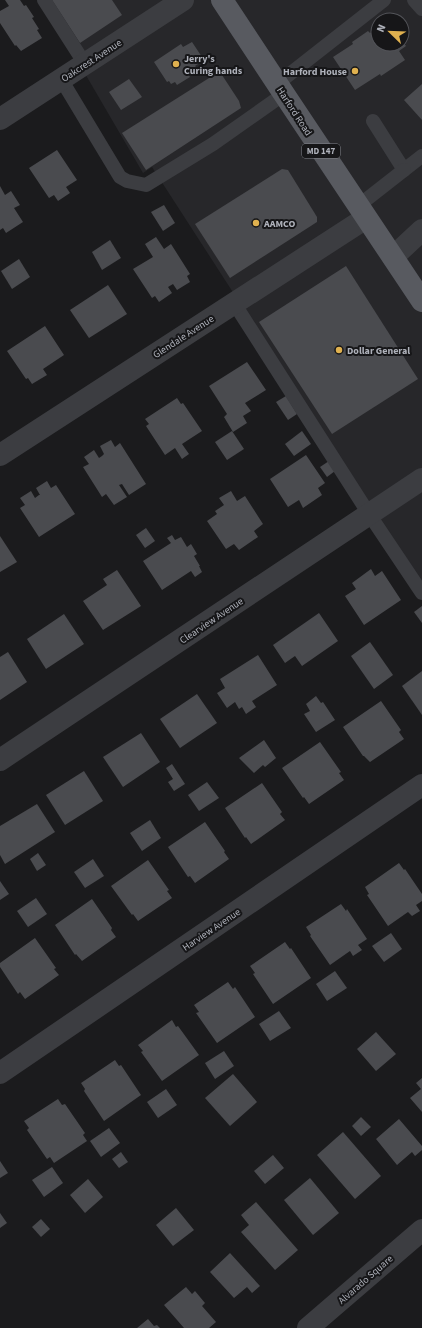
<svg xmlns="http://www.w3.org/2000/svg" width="422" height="1328" font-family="'Source Sans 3',sans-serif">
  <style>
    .built { fill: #27272a; fill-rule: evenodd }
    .building { fill: #4a4b4f }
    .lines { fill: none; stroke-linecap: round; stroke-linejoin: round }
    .lane { stroke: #3c3d41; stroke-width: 14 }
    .street { stroke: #3c3d41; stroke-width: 22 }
    .primary { stroke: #585a60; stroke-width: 22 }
    .poi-dot { fill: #e0b14f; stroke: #161618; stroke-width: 1.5 }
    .labels { text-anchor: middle; stroke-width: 4; stroke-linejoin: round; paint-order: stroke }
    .shield { fill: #161618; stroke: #81838a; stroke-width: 1 }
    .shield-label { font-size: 9px; font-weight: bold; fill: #afb2bb }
    .poi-label { font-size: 10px; font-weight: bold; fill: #afb2bb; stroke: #161618; text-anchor: start }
    .street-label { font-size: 10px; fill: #afb2bb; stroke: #161618 }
  </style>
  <rect width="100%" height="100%" fill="#1b1b1d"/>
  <!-- built -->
  <path class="built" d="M 42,0 L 422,0 L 422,585 L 152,167 L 143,173 ZM 378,20 L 402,20 L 402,44 L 378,44 Z"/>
  <!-- building -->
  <g class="building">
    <path d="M 5,0 L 20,0 L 24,6 L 26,5 L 34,17 L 32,18 L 39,29 L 37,30 L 42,38 L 21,51 L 16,45 L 15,46 L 0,23 L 0,11 L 9,6 Z"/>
    <path d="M 52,0 L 112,0 L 122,15 L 80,43 Z"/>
    <path d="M 378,30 L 378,44 L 402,44 L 402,41 L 406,46 L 399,51 L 405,60 L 381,76 L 380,74 L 355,90 L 333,57 L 353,44 L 352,42 L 368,31 L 370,33 Z"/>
    <path d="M 192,42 L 204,60 L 195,66 L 197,68 L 188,74 L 190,77 L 177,85 L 175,82 L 171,84 L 169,81 L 167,82 L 154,62 L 181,44 L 183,47 Z"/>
    <path d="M 217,73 L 222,75 L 239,101 L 241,108 L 146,170 L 122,133 Z"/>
    <path d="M 129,79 L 142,97 L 121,110 L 109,92 Z"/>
    <path d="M 422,84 L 422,120 L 404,100 Z"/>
    <path d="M 57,150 L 77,180 L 66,187 L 70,193 L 58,201 L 54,195 L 49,198 L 29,168 Z"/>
    <path d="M 282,169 L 288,170 L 317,217 L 317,222 L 230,278 L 195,224 Z"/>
    <path d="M 0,186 L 5,195 L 11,191 L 20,205 L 14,208 L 23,222 L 6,233 L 3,228 L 0,230 Z"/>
    <path d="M 164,205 L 175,223 L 163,231 L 151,212 Z"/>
    <path d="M 156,237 L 164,249 L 171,244 L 190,274 L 187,276 L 190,282 L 177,290 L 173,284 L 168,287 L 172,293 L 159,302 L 155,296 L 152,298 L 133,269 L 153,257 L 145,244 Z"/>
    <path d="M 110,240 L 121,258 L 102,270 L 92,252 Z"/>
    <path d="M 19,259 L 30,277 L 12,289 L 1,271 Z"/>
    <path d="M 346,266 L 418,379 L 332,434 L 259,322 Z"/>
    <path d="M 108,285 L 127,314 L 89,338 L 70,310 Z"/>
    <path d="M 45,326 L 64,355 L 43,369 L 47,375 L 32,384 L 28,378 L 26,379 L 7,351 Z"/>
    <path d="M 247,362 L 266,390 L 245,403 L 251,411 L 243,416 L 247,423 L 233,432 L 224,417 L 227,414 L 209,386 Z"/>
    <path d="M 286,396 L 297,414 L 288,420 L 276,402 Z"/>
    <path d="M 177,398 L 181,404 L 183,403 L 202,431 L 182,444 L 189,454 L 182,459 L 175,448 L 165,455 L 146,426 L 149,424 L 145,419 Z"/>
    <path d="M 232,431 L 244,449 L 227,460 L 215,442 Z"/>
    <path d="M 302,431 L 311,444 L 294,456 L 285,444 Z"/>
    <path d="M 111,440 L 115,447 L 120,443 L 146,484 L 129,495 L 122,484 L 119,485 L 127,497 L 114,505 L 106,494 L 102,497 L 83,467 L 89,464 L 84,457 L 94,450 L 99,458 L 102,456 L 104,454 L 100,446 Z"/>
    <path d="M 306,455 L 325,483 L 318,488 L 322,495 L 303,508 L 299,500 L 288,507 L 270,479 Z"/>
    <path d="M 329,461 L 335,471 L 327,477 L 320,467 Z"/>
    <path d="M 47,481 L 51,488 L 56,485 L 75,514 L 39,537 L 20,508 L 25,505 L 20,498 L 31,491 L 35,498 L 39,495 L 40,495 L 36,488 Z"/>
    <path d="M 231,491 L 237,501 L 245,496 L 263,524 L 254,531 L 258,537 L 239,550 L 234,544 L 226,549 L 207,521 L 217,514 L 215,511 L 224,505 L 219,498 Z"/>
    <path d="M 146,528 L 155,541 L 145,548 L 136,535 Z"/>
    <path d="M 172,535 L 175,540 L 181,537 L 187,547 L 191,544 L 197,554 L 194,556 L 200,566 L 199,566 L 202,572 L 195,577 L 191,571 L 162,590 L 143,561 L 171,543 L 167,538 Z"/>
    <path d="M 0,536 L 17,562 L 0,572 Z"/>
    <path d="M 371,569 L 375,576 L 382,571 L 401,600 L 364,625 L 345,596 L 356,589 L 352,583 Z"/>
    <path d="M 117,570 L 141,606 L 103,630 L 83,601 L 107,585 L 103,579 Z"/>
    <path d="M 422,606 L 422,623 L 414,612 Z"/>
    <path d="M 319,613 L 338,641 L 302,666 L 295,656 L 285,663 L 273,645 Z"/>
    <path d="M 64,614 L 84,644 L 46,669 L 27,639 Z"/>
    <path d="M 370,642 L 393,675 L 374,689 L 351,656 Z"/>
    <path d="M 8,652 L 27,682 L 0,700 L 0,657 Z"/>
    <path d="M 258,655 L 277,685 L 252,701 L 256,707 L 246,714 L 242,707 L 239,709 L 235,702 L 227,708 L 217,693 L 225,688 L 220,679 Z"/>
    <path d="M 422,671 L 422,715 L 402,686 Z"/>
    <path d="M 197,694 L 217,723 L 180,748 L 160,719 Z"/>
    <path d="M 316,696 L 321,703 L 323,702 L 335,720 L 316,732 L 304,714 L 310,711 L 306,704 Z"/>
    <path d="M 381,701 L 401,730 L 399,732 L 404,739 L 370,762 L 364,756 L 363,756 L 343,727 Z"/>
    <path d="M 141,733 L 160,762 L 123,787 L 103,757 Z"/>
    <path d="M 264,740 L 276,758 L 265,767 L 263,765 L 254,773 L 239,758 Z"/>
    <path d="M 320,742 L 341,772 L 339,773 L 344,780 L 309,804 L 304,797 L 303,798 L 282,768 Z"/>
    <path d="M 172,764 L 185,784 L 174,791 L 168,782 L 173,779 L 166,768 Z"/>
    <path d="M 84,771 L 103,801 L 65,825 L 46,795 Z"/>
    <path d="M 207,782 L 219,798 L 199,811 L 188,795 Z"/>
    <path d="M 262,783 L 282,812 L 280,814 L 285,820 L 251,844 L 246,837 L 245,838 L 225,808 Z"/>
    <path d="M 37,804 L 55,832 L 5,864 L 0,855 L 0,826 Z"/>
    <path d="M 150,820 L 161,838 L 142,851 L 130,833 Z"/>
    <path d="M 205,822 L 225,851 L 224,852 L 229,859 L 195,883 L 190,876 L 188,877 L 168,847 Z"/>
    <path d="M 38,853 L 46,865 L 37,871 L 30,859 Z"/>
    <path d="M 93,859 L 104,876 L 85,888 L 74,872 Z"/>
    <path d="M 148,860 L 169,890 L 167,891 L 172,898 L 138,921 L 133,914 L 132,915 L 111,886 Z"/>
    <path d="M 399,863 L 404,870 L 405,869 L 422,894 L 422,901 L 416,905 L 420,911 L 412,916 L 408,912 L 388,926 L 367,895 L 369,894 L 365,887 Z"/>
    <path d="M 0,881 L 9,894 L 0,900 Z"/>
    <path d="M 36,898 L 47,914 L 28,927 L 17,911 Z"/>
    <path d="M 92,899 L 112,928 L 111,930 L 116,937 L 82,961 L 76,954 L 75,955 L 55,925 Z"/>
    <path d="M 341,904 L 346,911 L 347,909 L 367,939 L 358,945 L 362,950 L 353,956 L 350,951 L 330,965 L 310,936 L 311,935 L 306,927 Z"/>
    <path d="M 391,933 L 402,949 L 384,962 L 372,946 Z"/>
    <path d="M 35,938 L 56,968 L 54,969 L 59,975 L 25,999 L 20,992 L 18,994 L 0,967 L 0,963 Z"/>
    <path d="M 285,942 L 290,949 L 291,948 L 311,978 L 273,1004 L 253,974 L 255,973 L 250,966 Z"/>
    <path d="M 335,971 L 347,988 L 327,1001 L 316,984 Z"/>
    <path d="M 228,982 L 233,989 L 235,987 L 255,1017 L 217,1043 L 196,1013 L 199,1012 L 194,1005 Z"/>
    <path d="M 279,1011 L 291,1028 L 270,1041 L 259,1024 Z"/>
    <path d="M 172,1020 L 176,1027 L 178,1026 L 199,1055 L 162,1081 L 141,1052 L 143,1051 L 138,1045 Z"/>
    <path d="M 376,1032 L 396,1054 L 376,1071 L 357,1049 Z"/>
    <path d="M 224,1051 L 234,1066 L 215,1079 L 205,1063 Z"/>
    <path d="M 115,1060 L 119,1066 L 121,1065 L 141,1095 L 104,1121 L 84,1091 L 85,1089 L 81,1083 Z"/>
    <path d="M 233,1074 L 257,1102 L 230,1126 L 205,1098 Z"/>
    <path d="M 422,1078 L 422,1112 L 410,1098 L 421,1089 L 416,1083 Z"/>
    <path d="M 166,1089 L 177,1105 L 158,1118 L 147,1102 Z"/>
    <path d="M 58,1099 L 62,1105 L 65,1104 L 85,1133 L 83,1135 L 87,1141 L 54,1163 L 50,1157 L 47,1159 L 27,1130 L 29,1128 L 24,1121 Z"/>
    <path d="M 361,1117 L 371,1127 L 361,1136 L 352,1126 Z"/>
    <path d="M 399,1119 L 422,1146 L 422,1150 L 415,1156 L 412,1152 L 397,1165 L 376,1139 Z"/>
    <path d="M 109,1128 L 120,1143 L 101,1157 L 90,1141 Z"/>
    <path d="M 343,1132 L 381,1176 L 355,1199 L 317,1155 Z"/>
    <path d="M 121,1152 L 128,1162 L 119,1168 L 112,1159 Z"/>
    <path d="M 273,1155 L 284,1168 L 265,1184 L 254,1171 Z"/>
    <path d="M 0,1161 L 8,1173 L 0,1178 Z"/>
    <path d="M 52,1167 L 63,1183 L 44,1197 L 32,1180 Z"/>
    <path d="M 310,1178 L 339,1213 L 313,1235 L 284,1200 Z"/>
    <path d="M 88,1179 L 103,1197 L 85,1213 L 70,1195 Z"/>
    <path d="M 256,1202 L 298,1250 L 275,1270 L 241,1232 L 249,1225 L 241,1215 Z"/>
    <path d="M 176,1208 L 194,1230 L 173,1246 L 156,1225 Z"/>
    <path d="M 0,1213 L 7,1223 L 0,1228 Z"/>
    <path d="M 41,1219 L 50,1229 L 41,1237 L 32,1227 Z"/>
    <path d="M 230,1253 L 260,1286 L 252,1293 L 247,1287 L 234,1298 L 210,1272 Z"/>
    <path d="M 186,1287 L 192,1294 L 195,1291 L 205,1303 L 202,1306 L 216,1322 L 209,1328 L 184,1328 L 164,1305 Z"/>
    <path d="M 148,1319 L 154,1326 L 157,1325 L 160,1328 L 137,1328 Z"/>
  </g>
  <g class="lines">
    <!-- lane -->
    <g class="lane">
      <path d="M 44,0 L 85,64"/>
      <path d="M 414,0 L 422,9"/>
      <path d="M 61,79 L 120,177 L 127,181 L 146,185 L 213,144 L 284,94"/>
      <path d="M 277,84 L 384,0"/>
      <path d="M 373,121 L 404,170 L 422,156"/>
      <path d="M 358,206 L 404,170"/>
      <path d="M 234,303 L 369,514 L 422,593"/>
    </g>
    <!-- street -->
    <g class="street">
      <path d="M 0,119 L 183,0"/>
      <path d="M 393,257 L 422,230"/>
      <path d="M 0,455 L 366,218"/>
      <path d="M 0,760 L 422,479"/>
      <path d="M 0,1073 L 422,785"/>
      <path d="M 308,1328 L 422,1230"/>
    </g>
    <!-- primary -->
    <path class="primary" d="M 222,0 L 284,94 L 422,301"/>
  </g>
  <!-- markers -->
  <g class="poi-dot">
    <circle cx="176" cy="64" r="4"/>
    <circle cx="355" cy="71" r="4"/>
    <circle cx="256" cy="223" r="4"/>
    <circle cx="339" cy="350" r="4"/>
  </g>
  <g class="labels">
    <!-- shield labels -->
    <rect class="shield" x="302" y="144" width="38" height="14" rx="3"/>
    <g class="shield-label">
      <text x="321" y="154">MD 147</text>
    </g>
    <!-- poi labels -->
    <g class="poi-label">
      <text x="184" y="62">Jerry's<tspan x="184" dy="12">Curing hands</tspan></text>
      <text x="347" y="75" text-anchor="end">Harford House</text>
      <text x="264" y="227">AAMCO</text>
      <text x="347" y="354">Dollar General</text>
    </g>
    <!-- street labels -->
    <g class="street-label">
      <text transform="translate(91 60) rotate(-33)" y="4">Oakcrest Avenue</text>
      <text transform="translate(295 111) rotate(57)" y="4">Harford Road</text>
      <text transform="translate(183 336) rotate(-33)" y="4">Glendale Avenue</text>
      <text transform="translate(211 620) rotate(-34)" y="4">Clearview Avenue</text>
      <text transform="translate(211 929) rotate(-34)" y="4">Harview Avenue</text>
      <text transform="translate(365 1279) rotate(-41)" y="4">Alvarado Square</text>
    </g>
  </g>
  <!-- north arrow -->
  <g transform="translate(390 32) rotate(293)"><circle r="19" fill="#161618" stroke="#535459"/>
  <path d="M0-3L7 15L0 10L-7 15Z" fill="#e0b14f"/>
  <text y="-6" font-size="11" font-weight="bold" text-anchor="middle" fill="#afb2bb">N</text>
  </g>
</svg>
